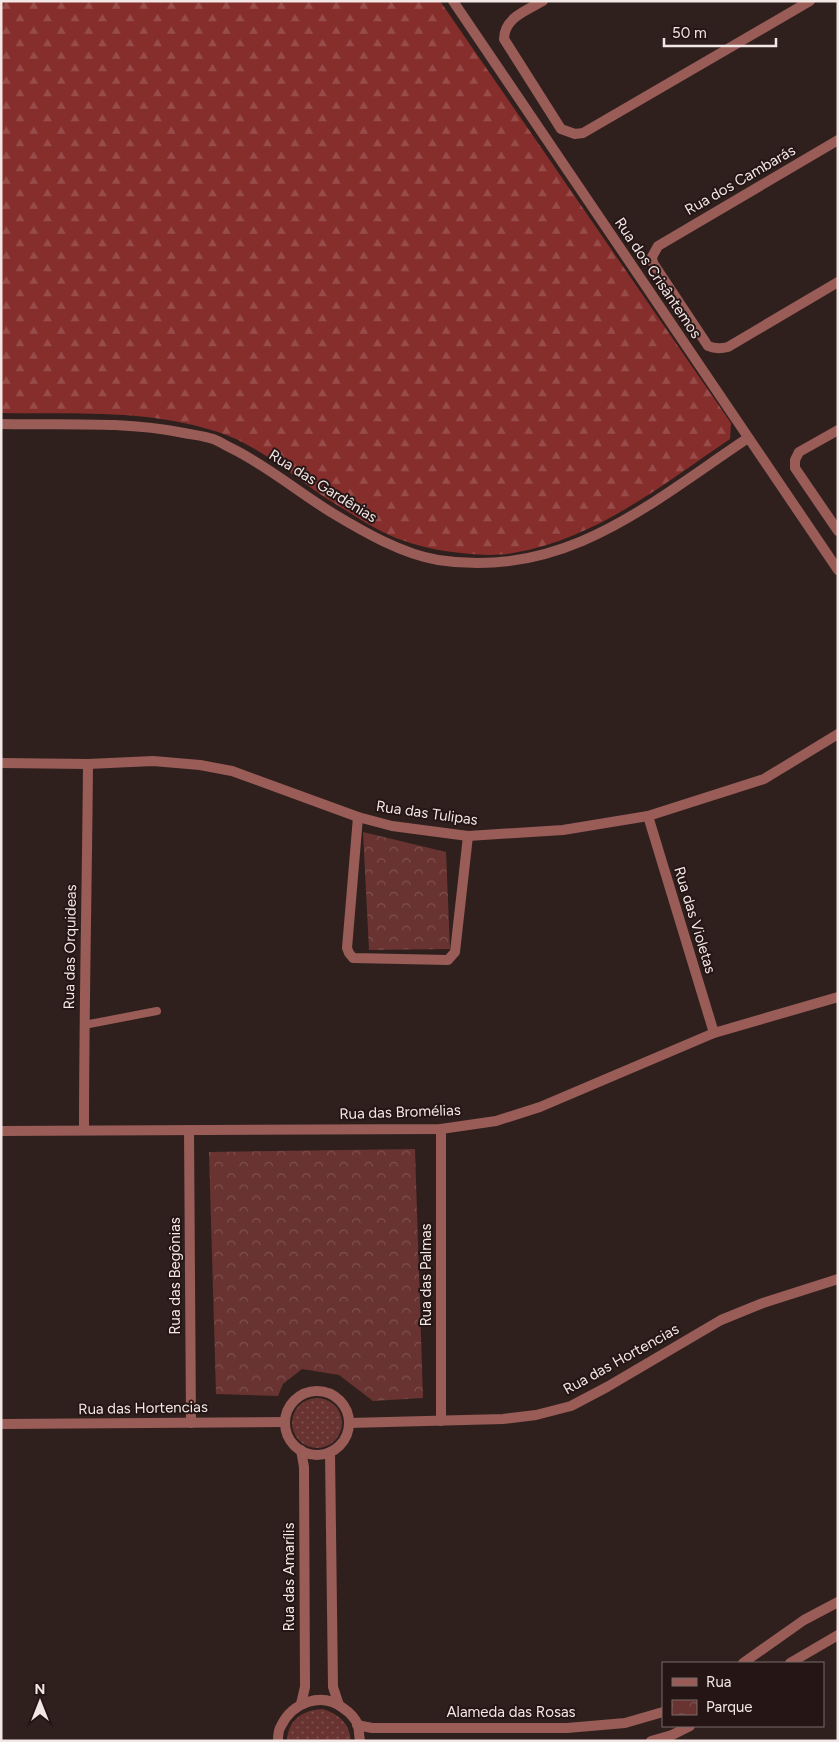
<svg xmlns="http://www.w3.org/2000/svg" width="839" height="1742" font-family="Figtree,sans-serif">
  <style>
    .grass { fill: url(#grass-dots) }
    .forest { fill: url(#forest-firs) }
    .park { fill: url(#park-crowns) }
    .lines { fill: none; stroke-linecap: round; stroke-linejoin: round }
    .lane { stroke: #995c57; stroke-width: 8 }
    .street { stroke: #995c57; stroke-width: 10 }
    .labels { text-anchor: middle; stroke-width: 4; stroke-linejoin: round; paint-order: stroke }
    .street-label { font-size: 15px; fill: #f2e7e5; stroke: #251615 }
  </style>
  <defs>
    <pattern id="grass-dots" width="8" height="8" patternUnits="userSpaceOnUse" patternTransform="scale(1.25)"><rect width="8" height="8" fill="#683330"/><path d="M2 2h.1M6 6h.1" fill="none" stroke="#7e514e" stroke-width="1.8" stroke-linecap="round"/></pattern>
    <pattern id="forest-firs" width="22" height="20" patternUnits="userSpaceOnUse" patternTransform="scale(1.25)"><rect width="22" height="20" fill="#862e2c"/><path d="M5 1l3.5 6h-7zM16 11l3.5 6h-7z" fill="#984c4a"/></pattern>
    <pattern id="park-crowns" width="20" height="18" patternUnits="userSpaceOnUse" patternTransform="scale(1.25)"><rect width="20" height="18" fill="#683330"/><path d="M2 6a3 3 0 1 1 6 0M12 15a3 3 0 1 1 6 0" fill="none" stroke="#7e514e"/></pattern>
  </defs>
  <rect width="100%" height="100%" fill="#2f201e"/>
  <!-- grass -->
  <g class="grass">
    <circle cx="317" cy="1423" r="25"/>
    <path d="M 323,1709 C 340,1715 349,1723 351,1741 L 287,1741 C 288,1719 303,1710 323,1709 Z"/>
  </g>
  <!-- forest -->
  <path class="forest" d="M 1,1 L 440,1 L 731,423 L 730,439 C 662,485 596,539 513,553 C 497,556 478,555 461,553 C 439,551 417,546 396,538 C 376,530 355,516 337,505 C 296,480 261,445 215,431 C 146,409 72,414 1,413 Z"/>
  <!-- park -->
  <g class="park">
    <path d="M 363,832 L 446,852 L 450,949 L 369,950 Z"/>
    <path d="M 415,1149 L 423,1398 L 373,1401 L 339,1375 L 302,1369 L 283,1384 L 278,1396 L 216,1394 L 209,1152 Z"/>
  </g>
  <g class="lines">
    <!-- lane -->
    <path class="lane" d="M 84,1025 L 157,1011"/>
    <!-- street -->
    <g class="street">
      <path d="M 453,1 L 838,570"/>
      <path d="M 543,1 C 527,10 504,18 504,39 L 561,129 L 575,134 L 583,133 L 810,1"/>
      <path d="M 838,140 L 658,246 L 652,257 L 653,263 L 708,346 C 715,349 720,349 728,347 L 838,282"/>
      <path d="M 1,424 C 63,425 124,421 184,433 C 194,435 204,436 213,439 C 219,441 225,445 231,448 C 268,466 299,493 334,514 C 364,532 402,554 438,560 C 565,580 650,503 748,438"/>
      <path d="M 838,430 L 799,452 L 795,460 L 795,468 L 838,531"/>
      <path d="M 1,763 L 88,764 L 153,761 L 200,765 L 232,771 L 358,817 L 392,826 L 468,836 L 563,830 L 648,816 L 764,779 L 838,734"/>
      <path d="M 648,816 L 714,1033"/>
      <path d="M 358,817 L 347,948 L 349,953 L 353,958 L 448,960 L 455,952 L 468,836"/>
      <path d="M 441,1129 L 441,1421"/>
      <path d="M 84,1130 C 84,1008 87,886 88,764"/>
      <path d="M 189,1130 L 191,1423"/>
      <path d="M 1,1131 L 441,1129 L 496,1121 L 540,1107 L 714,1033 L 838,997"/>
      <circle cx="317" cy="1423" r="32"/>
      <path d="M 349,1423 L 503,1419 L 536,1415 L 571,1406 L 607,1387 L 721,1320 L 763,1303 L 838,1279"/>
      <path d="M 1,1424 L 285,1422"/>
      <path d="M 330,1452 L 333,1687 L 339,1705"/>
      <path d="M 743,1663 L 804,1620 L 838,1602"/>
      <path d="M 790,1663 L 838,1635"/>
      <path d="M 301,1704 L 305,1687 L 304,1467 L 301,1450"/>
      <path d="M 357,1725 L 372,1728 L 567,1728 L 625,1723 L 663,1712"/>
      <path d="M 278,1741 C 278,1736 278,1730 281,1726 C 292,1703 321,1691 343,1708 C 349,1712 355,1718 358,1725 C 359,1730 359,1736 360,1741"/>
      <path d="M 651,1741 L 672,1735 L 690,1726"/>
    </g>
  </g>
  <g class="labels">
    <!-- street labels -->
    <g class="street-label">
      <text transform="translate(740 180) rotate(-30)" y="5">Rua dos Cambarás</text>
      <text transform="translate(658 278) rotate(56)" y="5">Rua dos Crisântemos</text>
      <text transform="translate(323 486) rotate(32)" y="5">Rua das Gardênias</text>
      <text transform="translate(427 813) rotate(8)" y="5">Rua das Tulipas</text>
      <text transform="translate(695 920) rotate(73)" y="5">Rua das Violetas</text>
      <text transform="translate(70 947) rotate(-89)" y="5">Rua das Orquideas</text>
      <text transform="translate(400 1112) rotate(-2)" y="5">Rua das Bromélias</text>
      <text transform="translate(426 1275) rotate(-90)" y="5">Rua das Palmas</text>
      <text transform="translate(175 1276) rotate(-90)" y="5">Rua das Begônias</text>
      <text transform="translate(621 1359) rotate(-29)" y="5">Rua das Hortencias</text>
      <text transform="translate(143 1408) rotate(-1)" y="5">Rua das Hortencias</text>
      <text transform="translate(289 1577) rotate(-90)" y="5">Rua das Amarílis</text>
      <text x="511" y="1717">Alameda das Rosas</text>
    </g>
  </g>
  <!-- border -->
  <rect width="839" height="1742" fill="none" stroke="#f2e7e5" stroke-width="5"/>
  <!-- legend -->
  <rect x="662" y="1662" width="162" height="65" fill="#251615" stroke="#776a68"/>
  <rect x="672" y="1678" width="25" height="8" fill="#995c57" stroke="#776a68"/>
  <text x="706" y="1687" font-size="15" fill="#f2e7e5">Rua</text>
  <rect x="672" y="1700" width="25" height="15" fill="url(#park-crowns)" stroke="#776a68"/>
  <text x="706" y="1712" font-size="15" fill="#f2e7e5">Parque</text>
  <!-- north arrow -->
  <g transform="translate(40 1702)" stroke="#251615" stroke-width="4" paint-order="stroke">
  <path d="M0-4L9 19L0 12L-9 19Z" fill="#f2e7e5"/>
  <text y="-8" font-size="14" font-weight="bold" text-anchor="middle" fill="#f2e7e5">N</text>
  </g>
  <!-- scale -->
  <path d="M664 38v8h112v-8" fill="none" stroke="#f2e7e5" stroke-width="2.5"/>
  <text x="672" y="38" font-size="15" fill="#f2e7e5" stroke="#251615" stroke-width="4" paint-order="stroke">50 m</text>
</svg>
